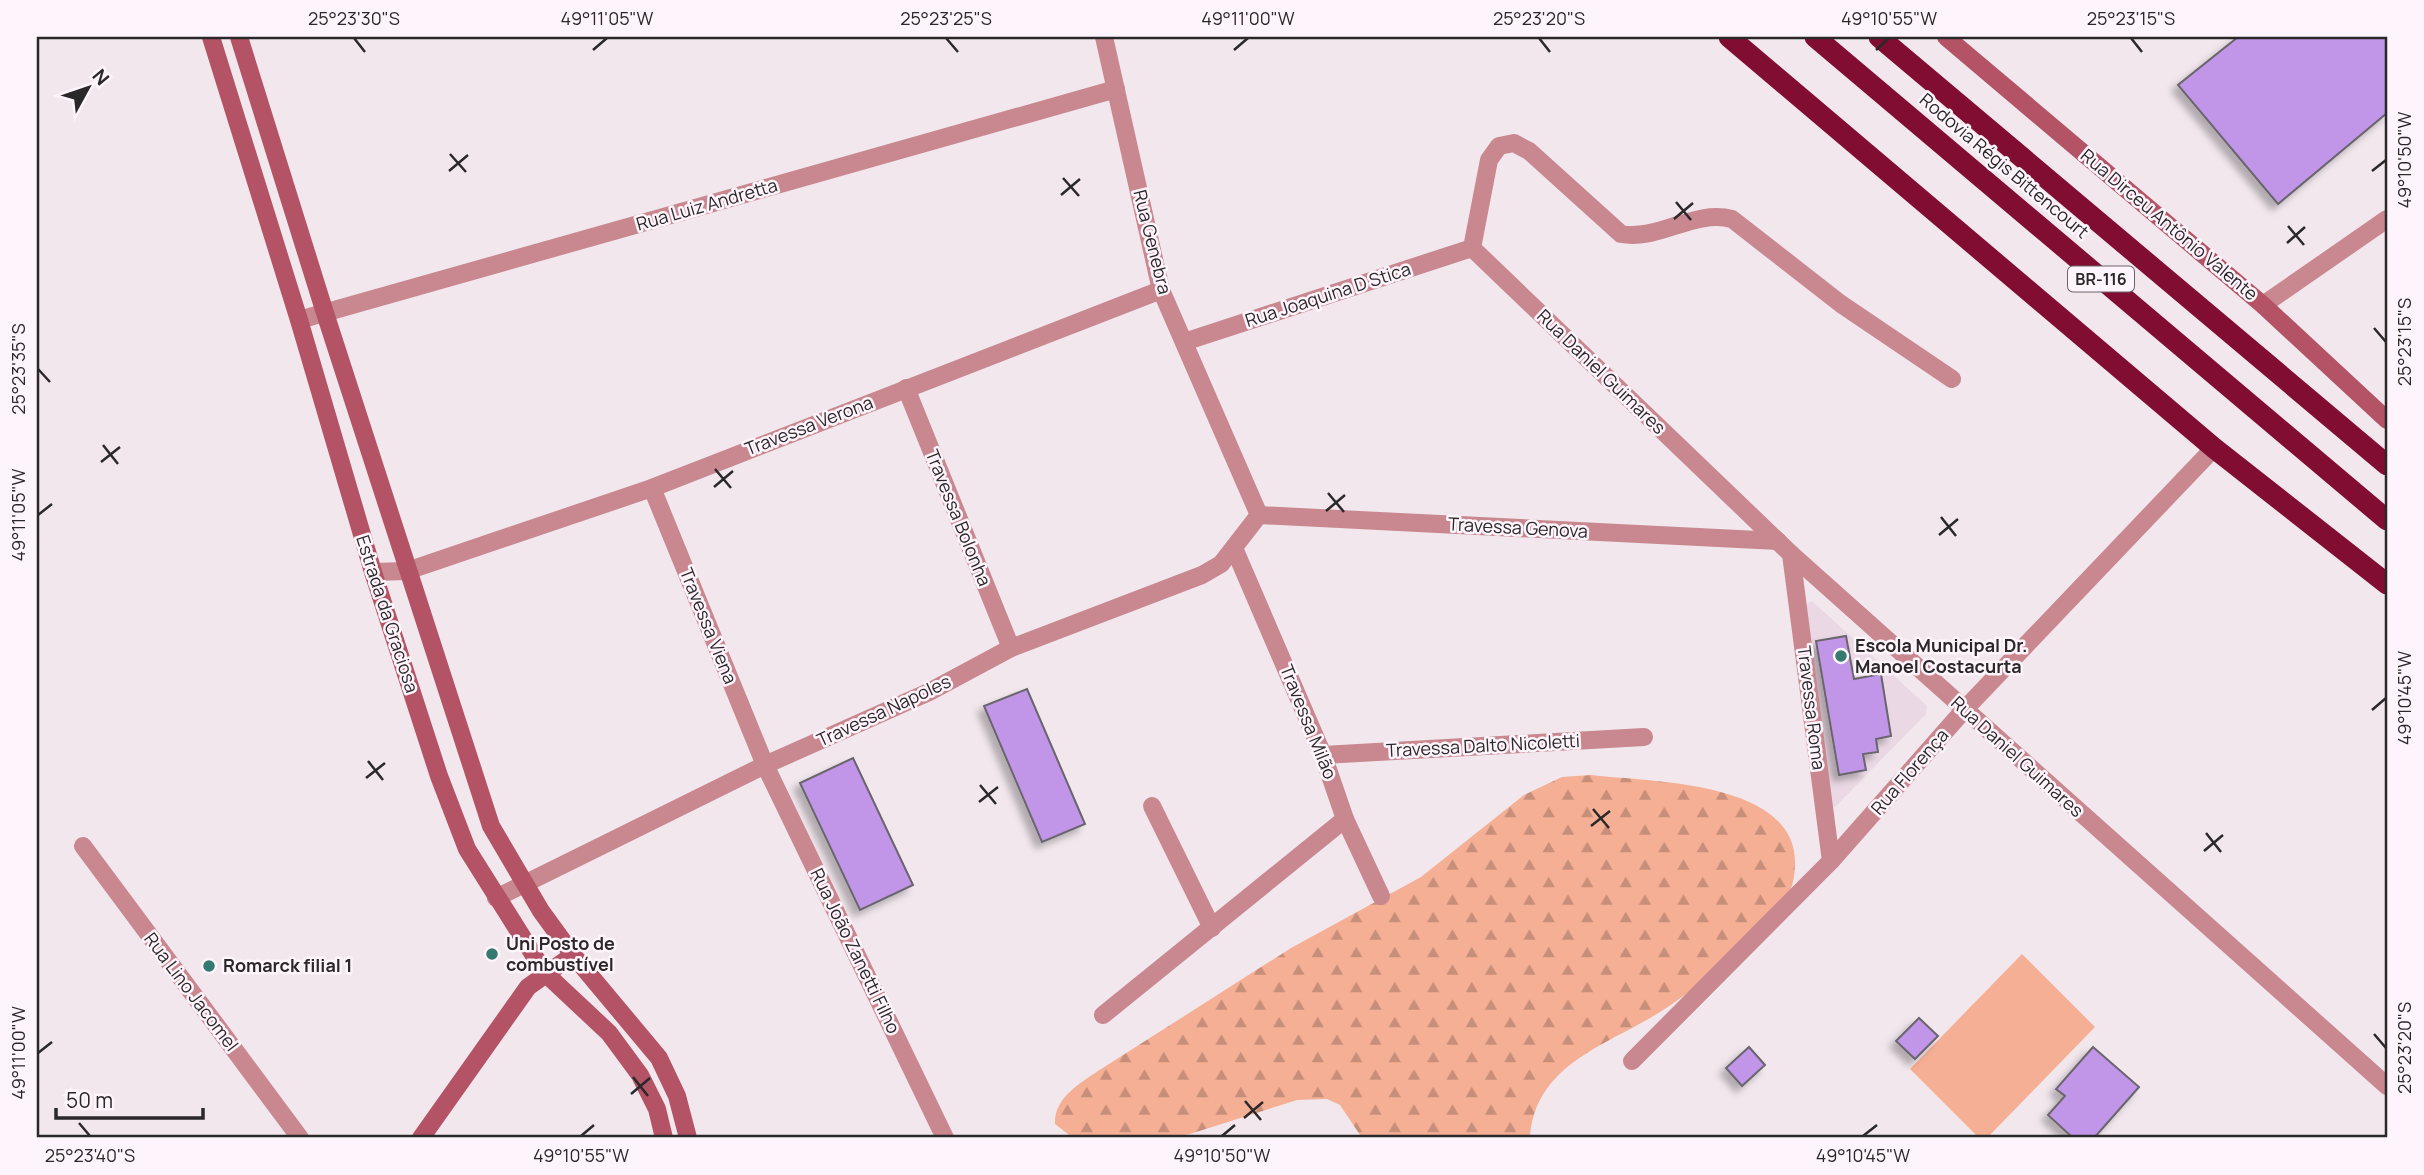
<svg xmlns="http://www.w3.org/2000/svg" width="2424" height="1175" font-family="Manrope,sans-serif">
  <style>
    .built { fill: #ead9e4 }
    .forest { fill: url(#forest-firs) }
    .pitch { fill: #f5af95 }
    .building { fill: #c195e7; stroke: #69656d; stroke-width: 2; filter: url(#shadow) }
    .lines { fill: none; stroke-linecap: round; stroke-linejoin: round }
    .street { stroke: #c98790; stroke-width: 18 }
    .secondary { stroke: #b35365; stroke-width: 18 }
    .highway { stroke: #810d32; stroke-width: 21 }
    .ticks { fill: none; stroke: #2b282a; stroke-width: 2.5 }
    .poi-dot { fill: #347a70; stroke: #fef4fb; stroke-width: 2.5 }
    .labels { text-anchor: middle; stroke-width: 5; stroke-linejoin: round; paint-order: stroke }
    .shield { fill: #fef4fb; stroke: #6a6569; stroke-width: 2 }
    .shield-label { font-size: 16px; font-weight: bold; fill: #2b282a }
    .street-label { font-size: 18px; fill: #2b282a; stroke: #fef4fb }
    .poi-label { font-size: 18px; font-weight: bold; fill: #2b282a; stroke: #fef4fb; text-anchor: start }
    .neatline { fill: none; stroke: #2b282a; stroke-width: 2.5 }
    .ticks-label { font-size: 18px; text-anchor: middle; fill: #2b282a }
  </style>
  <defs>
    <pattern id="forest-firs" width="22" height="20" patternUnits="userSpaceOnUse" patternTransform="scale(1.75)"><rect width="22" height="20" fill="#f5af95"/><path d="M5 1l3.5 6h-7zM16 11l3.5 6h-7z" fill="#c78e7a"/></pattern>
    <filter id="shadow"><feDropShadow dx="-6" dy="6" stdDeviation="3.5" flood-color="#0004"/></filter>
  </defs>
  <rect width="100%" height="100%" fill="#f1e7ed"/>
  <!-- built -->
  <path class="built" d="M 1812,601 L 1927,706 L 1926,714 L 1835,807 L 1829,805 L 1804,606 Z"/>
  <!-- forest -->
  <path class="forest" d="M 1591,775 C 1649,782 1798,780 1795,865 C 1794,900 1776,916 1751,939 C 1722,965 1693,991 1660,1012 C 1606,1046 1535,1064 1530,1138 L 1362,1138 L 1340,1105 L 1327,1099 L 1297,1100 L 1190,1134 L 1164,1138 L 1073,1138 L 1055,1124 C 1054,1098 1079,1084 1098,1071 L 1291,948 L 1421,877 L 1524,795 L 1562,777 Z"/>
  <!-- pitch -->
  <path class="pitch" d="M 2022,954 L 2095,1027 L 1987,1138 L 1979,1138 L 1910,1069 Z"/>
  <!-- building -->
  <g class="building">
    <path d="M 2238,37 L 2387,37 L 2387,113 L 2278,204 L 2178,85 Z"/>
    <path d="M 1846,636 L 1854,679 L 1881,674 L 1891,736 L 1876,739 L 1878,752 L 1863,754 L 1866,770 L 1839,775 L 1816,641 Z"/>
    <path d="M 1027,689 L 1085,824 L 1042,842 L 984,706 Z"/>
    <path d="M 853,758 L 913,885 L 860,910 L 800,783 Z"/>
    <path d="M 1919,1018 L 1938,1036 L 1915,1059 L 1896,1041 Z"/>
    <path d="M 1749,1047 L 1765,1065 L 1742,1086 L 1726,1068 Z"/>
    <path d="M 2093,1047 L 2139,1087 L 2094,1138 L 2073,1138 L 2048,1115 L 2065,1096 L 2056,1089 Z"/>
  </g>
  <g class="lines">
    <!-- street -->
    <g class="street">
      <path d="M 1104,37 L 1161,290 L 1259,515"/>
      <path d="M 1472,248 L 1791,554 L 2387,1086"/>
      <path d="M 1472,248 L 1489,160 L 1499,146 L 1514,143 L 1529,151 L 1621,234 C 1659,241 1694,209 1732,219 L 1841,304 L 1952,379"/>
      <path d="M 2263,305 L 2387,219"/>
      <path d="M 299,320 L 1116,89"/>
      <path d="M 1184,342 L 1472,248"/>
      <path d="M 906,388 L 1011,648"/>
      <path d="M 652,488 L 765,765 L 945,1138"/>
      <path d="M 1259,515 L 1778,541"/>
      <path d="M 1234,548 L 1323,755 L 1345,819 L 1381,896"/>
      <path d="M 1791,554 L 1831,861"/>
      <path d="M 373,572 L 407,571 L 652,488 L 1161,290"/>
      <path d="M 1323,755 L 1644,737"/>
      <path d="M 1152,806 L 1212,928"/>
      <path d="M 83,846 L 300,1138"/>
      <path d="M 496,898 L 765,765 L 929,692 L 1011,648 L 1202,575 L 1221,564 L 1259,515"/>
      <path d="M 1103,1015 L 1345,819"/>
      <path d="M 1632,1061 L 1831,861 L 1964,710 L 2214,448"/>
    </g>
    <!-- secondary -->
    <g class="secondary">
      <path d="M 211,37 L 299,320 L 373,572 L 439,776 L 467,849 L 545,973 L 609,1033 L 640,1075 L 657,1109 L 664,1138"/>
      <path d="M 239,37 L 325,313 L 491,826 L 541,911 L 573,955 L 659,1058 L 677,1096 L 688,1138"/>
      <path d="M 1946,37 L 2263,305 L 2387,420"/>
      <path d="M 421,1138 L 528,987 L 573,955"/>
    </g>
    <!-- highway -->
    <g class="highway">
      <path d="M 1729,37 L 2214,448 L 2387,584"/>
      <path d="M 1815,37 L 2387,520"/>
      <path d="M 1879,37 L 2387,465"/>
    </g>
  </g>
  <!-- ticks -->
  <path class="ticks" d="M 354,38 L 365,52M 946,38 L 958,52M 1539,38 L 1550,52M 2131,38 L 2142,52M 593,50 L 607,38M 1234,50 L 1248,38M 1876,50 L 1889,38M 450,154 L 466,172M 449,171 L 468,155M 2372,171 L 2386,160M 1063,178 L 1079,196M 1061,195 L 1080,179M 1676,202 L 1691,220M 1674,219 L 1693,203M 2288,226 L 2304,245M 2287,243 L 2305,227M 2374,328 L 2386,342M 38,369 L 50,382M 103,445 L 118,464M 101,462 L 120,447M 715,469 L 731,488M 714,487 L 733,471M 1328,493 L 1344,512M 1326,511 L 1345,495M 38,515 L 52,504M 1941,517 L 1956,536M 1939,535 L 1958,519M 2372,710 L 2386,698M 368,761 L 383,780M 366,778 L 385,763M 980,785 L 996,804M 979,802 L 998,787M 1593,809 L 1609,828M 1591,826 L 1610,811M 2206,833 L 2221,852M 2204,851 L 2223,835M 2374,1034 L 2386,1048M 38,1053 L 52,1042M 633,1077 L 648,1096M 631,1094 L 650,1078M 1245,1101 L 1261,1120M 1244,1118 L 1263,1102M 79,1123 L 90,1136M 581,1136 L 594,1125M 1222,1136 L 1235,1125M 1863,1136 L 1877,1125"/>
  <!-- markers -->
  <g class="poi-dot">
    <circle cx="1841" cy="656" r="7"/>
    <circle cx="492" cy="954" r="7"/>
    <circle cx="209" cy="966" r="7"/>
  </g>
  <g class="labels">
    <!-- shield labels -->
    <rect class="shield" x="2068" y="266.5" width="66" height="25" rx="5"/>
    <g class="shield-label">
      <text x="2101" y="285">BR-116</text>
    </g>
    <!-- street labels -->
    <g class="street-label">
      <text transform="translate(2004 166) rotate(40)" y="6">Rodovia Régis Bittencourt</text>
      <text transform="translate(707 205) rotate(-16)" y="6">Rua Luiz Andretta</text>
      <text transform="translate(2169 225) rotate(40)" y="6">Rua Dirceu Antônio Valente</text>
      <text transform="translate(1152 242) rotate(76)" y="6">Rua Genebra</text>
      <text transform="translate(1328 295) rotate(-18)" y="6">Rua Joaquina D Stica</text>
      <text transform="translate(1601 372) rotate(44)" y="6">Rua Daniel Guimares</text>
      <text transform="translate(809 426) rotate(-21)" y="6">Travessa Verona</text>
      <text transform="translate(958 518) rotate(68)" y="6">Travessa Bolonha</text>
      <text transform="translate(1518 528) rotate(3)" y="6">Travessa Genova</text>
      <text transform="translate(387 614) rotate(72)" y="6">Estrada da Graciosa</text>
      <text transform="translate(708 626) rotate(68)" y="6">Travessa Viena</text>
      <text transform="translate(1811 708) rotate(83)" y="6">Travessa Roma</text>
      <text transform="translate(884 711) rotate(-25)" y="6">Travessa Napoles</text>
      <text transform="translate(1308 722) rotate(68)" y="6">Travessa Milão</text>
      <text transform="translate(1483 746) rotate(-3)" y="6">Travessa Dalto Nicoletti</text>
      <text transform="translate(2017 757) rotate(42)" y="6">Rua Daniel Guimares</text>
      <text transform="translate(1910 772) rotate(-49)" y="6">Rua Florença</text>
      <text transform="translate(855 951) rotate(64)" y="6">Rua João Zanetti Filho</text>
      <text transform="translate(191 992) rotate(53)" y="6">Rua Lino Jacomel</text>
    </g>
    <!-- poi labels -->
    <g class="poi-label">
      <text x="1855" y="652">Escola Municipal Dr.<tspan x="1855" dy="21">Manoel Costacurta</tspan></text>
      <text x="506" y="950">Uni Posto de<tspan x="506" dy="21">combustível</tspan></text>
      <text x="223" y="972">Romarck filial 1</text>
    </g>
  </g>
  <!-- border -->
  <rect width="2424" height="1175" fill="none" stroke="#fef4fb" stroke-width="77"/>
  <!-- north arrow -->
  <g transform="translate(88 88) rotate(50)" stroke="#fef4fb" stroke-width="5" paint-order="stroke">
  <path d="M0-5L12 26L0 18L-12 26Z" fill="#2b282a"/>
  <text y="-10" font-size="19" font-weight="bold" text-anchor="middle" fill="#2b282a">N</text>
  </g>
  <!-- scale -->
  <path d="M56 1108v10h147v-10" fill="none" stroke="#2b282a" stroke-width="3.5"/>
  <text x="66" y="1108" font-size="21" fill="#2b282a" stroke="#fef4fb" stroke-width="5" paint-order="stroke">50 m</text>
  <rect x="38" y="38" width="2348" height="1098" class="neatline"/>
  <g class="ticks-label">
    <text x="354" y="25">25°23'30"S</text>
    <text x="607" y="25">49°11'05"W</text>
    <text x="946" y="25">25°23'25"S</text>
    <text x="1248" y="25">49°11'00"W</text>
    <text x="1539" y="25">25°23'20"S</text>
    <text x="1889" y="25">49°10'55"W</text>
    <text x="2131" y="25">25°23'15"S</text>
    <text transform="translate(2405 160) rotate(-90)" y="6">49°10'50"W</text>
    <text transform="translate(2405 342) rotate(-90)" y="6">25°23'15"S</text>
    <text transform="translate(19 369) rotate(-90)" y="6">25°23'35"S</text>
    <text transform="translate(19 515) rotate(-90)" y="6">49°11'05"W</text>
    <text transform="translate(2405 698) rotate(-90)" y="6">49°10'45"W</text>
    <text transform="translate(2405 1048) rotate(-90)" y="6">25°23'20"S</text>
    <text transform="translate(19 1053) rotate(-90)" y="6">49°11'00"W</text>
    <text x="90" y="1162">25°23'40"S</text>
    <text x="581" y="1162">49°10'55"W</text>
    <text x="1222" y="1162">49°10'50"W</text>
    <text x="1863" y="1162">49°10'45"W</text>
  </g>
</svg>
